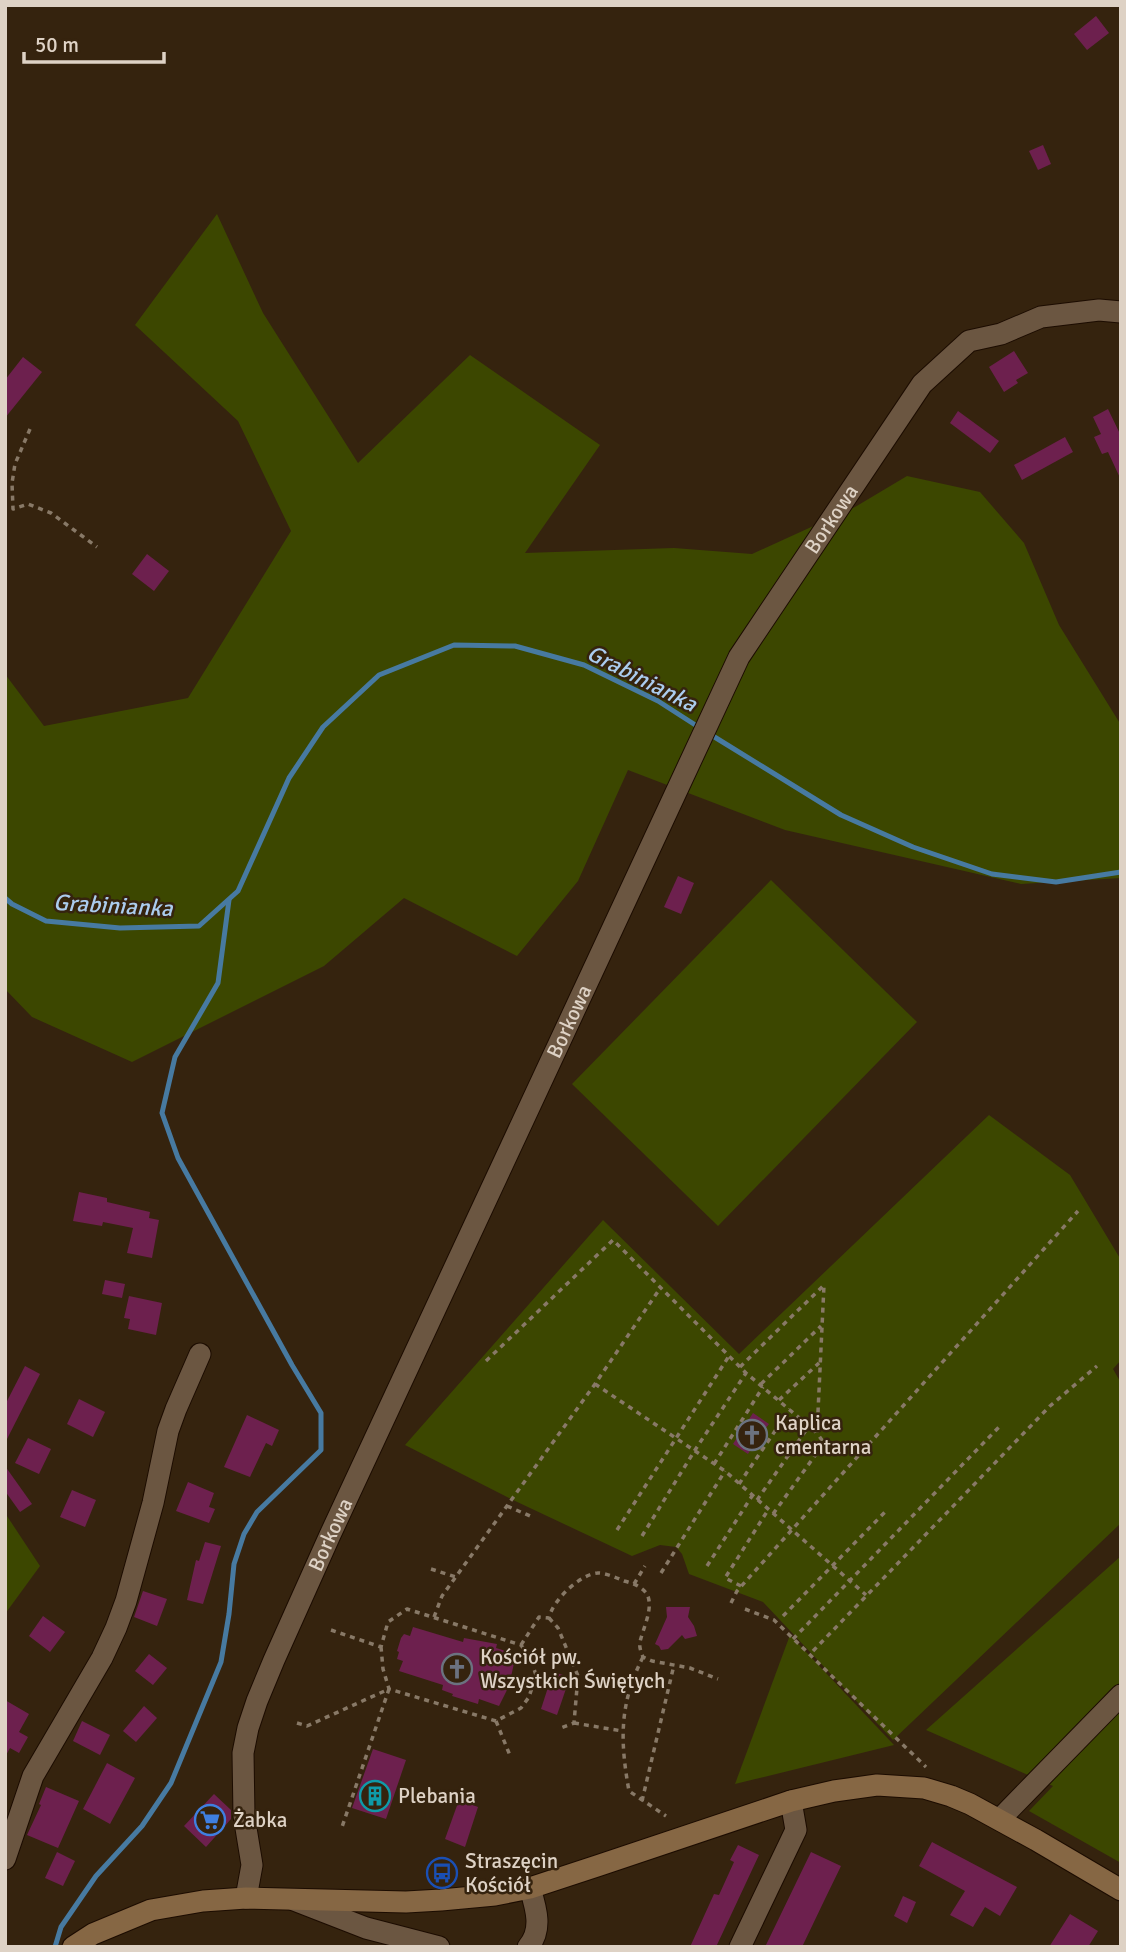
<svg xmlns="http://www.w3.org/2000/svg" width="1126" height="1952" font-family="Signika,sans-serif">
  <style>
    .green { fill: #3c4700 }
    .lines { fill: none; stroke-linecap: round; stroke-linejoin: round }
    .stream { stroke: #477aa1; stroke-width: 5 }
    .building { fill: #6d204e }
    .street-casing { stroke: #1c0c00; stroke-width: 23 }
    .secondary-casing { stroke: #1c0c00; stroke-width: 23 }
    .path { stroke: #887967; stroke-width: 3.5; stroke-dasharray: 5 5; stroke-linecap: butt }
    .street { stroke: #6b5641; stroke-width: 21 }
    .secondary { stroke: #866744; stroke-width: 21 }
    .labels { text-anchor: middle; stroke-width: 5; stroke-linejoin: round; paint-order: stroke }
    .street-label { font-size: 21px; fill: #ded2c5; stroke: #35230e }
    .poi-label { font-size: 21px; fill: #ded2c5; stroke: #35230e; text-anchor: start }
    .water-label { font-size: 23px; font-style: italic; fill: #abccee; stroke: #35230e }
  </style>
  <rect width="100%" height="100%" fill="#35230e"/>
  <!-- green -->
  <g class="green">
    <path d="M 217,214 L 263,313 L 358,463 L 470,355 L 600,445 L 525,553 L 674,548 L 752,554 L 855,507 L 907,476 L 980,492 L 1024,543 L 1059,625 L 1121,725 L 1121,878 L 1021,884 L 785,830 L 628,770 L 578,881 L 517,956 L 404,898 L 324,966 L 132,1062 L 32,1017 L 5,989 L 5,674 L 44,726 L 188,698 L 291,531 L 238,421 L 135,325 Z"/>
    <path d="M 771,880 L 917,1022 L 718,1226 L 572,1084 Z"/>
    <path d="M 989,1115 L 1070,1175 L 1121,1260 L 1121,1360 L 1113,1369 L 1121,1383 L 1121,1523 L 893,1740 L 763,1602 L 689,1574 L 682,1554 L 676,1547 L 660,1545 L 632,1556 L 513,1500 L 405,1445 L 603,1220 L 739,1354 Z"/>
    <path d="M 5,1513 L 40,1566 L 5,1614 Z"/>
    <path d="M 1121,1556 L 1121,1863 L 1029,1811 L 1053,1786 L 926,1730 Z"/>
    <path d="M 790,1635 L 894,1745 L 735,1784 Z"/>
  </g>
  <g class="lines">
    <!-- stream -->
    <g class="stream">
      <path d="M 708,733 L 841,815 L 913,847 L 992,874 L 1056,882 L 1121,872"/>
      <path d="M 5,898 L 12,904 L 46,921 L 120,928 L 199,926 L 238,891 L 289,778 L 323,727 L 379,675 L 454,645 L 515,646 L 584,665 L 658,701 L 700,728"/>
      <path d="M 55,1947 L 61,1927 L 96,1876 L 142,1826 L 171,1783 L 221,1662 L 229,1614 L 234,1564 L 244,1534 L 257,1512 L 321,1450 L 321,1413 L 292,1365 L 178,1158 L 162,1113 L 175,1057 L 218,983 L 229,900"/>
    </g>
  </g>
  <!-- building -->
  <g class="building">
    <path d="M 1096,16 L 1109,33 L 1087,50 L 1074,34 Z"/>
    <path d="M 1043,145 L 1051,164 L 1038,170 L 1029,151 Z"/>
    <path d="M 1014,351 L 1028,373 L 1016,380 L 1018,383 L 1004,392 L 989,367 Z"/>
    <path d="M 23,357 L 42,372 L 5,418 L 5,380 Z"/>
    <path d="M 1108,409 L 1121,436 L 1121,480 L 1108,452 L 1102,454 L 1094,437 L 1101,434 L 1093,417 Z"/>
    <path d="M 958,411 L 999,441 L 990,453 L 950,423 Z"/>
    <path d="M 1065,437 L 1073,452 L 1022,480 L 1014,465 Z"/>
    <path d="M 147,554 L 169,571 L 154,591 L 132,574 Z"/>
    <path d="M 678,876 L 694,883 L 681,914 L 664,907 Z"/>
    <path d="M 79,1192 L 107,1198 L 107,1202 L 150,1212 L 149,1218 L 159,1220 L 152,1258 L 127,1253 L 133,1228 L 103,1222 L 102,1226 L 73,1221 Z"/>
    <path d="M 105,1280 L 125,1284 L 122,1298 L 102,1294 Z"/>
    <path d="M 129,1296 L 162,1303 L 156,1335 L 128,1329 L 130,1319 L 124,1318 Z"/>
    <path d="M 25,1366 L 40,1374 L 5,1443 L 5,1405 Z"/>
    <path d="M 79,1399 L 105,1412 L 93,1437 L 67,1424 Z"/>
    <path d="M 753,1413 L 769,1424 L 765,1429 L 767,1431 L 759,1444 L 756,1441 L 748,1454 L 733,1444 Z"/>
    <path d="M 247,1415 L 279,1430 L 272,1446 L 266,1443 L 250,1477 L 224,1467 Z"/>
    <path d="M 28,1438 L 51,1449 L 39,1474 L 15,1463 Z"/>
    <path d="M 5,1466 L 32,1504 L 20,1512 L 5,1491 Z"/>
    <path d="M 188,1482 L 214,1493 L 209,1507 L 215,1509 L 209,1523 L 176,1511 Z"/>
    <path d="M 72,1490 L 96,1500 L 85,1527 L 60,1517 Z"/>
    <path d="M 205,1542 L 221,1546 L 203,1604 L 187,1600 L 196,1560 L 199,1561 Z"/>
    <path d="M 143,1591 L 167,1599 L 157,1626 L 134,1617 Z"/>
    <path d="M 666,1607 L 690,1607 L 688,1617 L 694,1626 L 697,1636 L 685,1639 L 682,1635 L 668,1649 L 661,1650 L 659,1646 L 655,1644 L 667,1617 Z"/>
    <path d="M 43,1616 L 65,1632 L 50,1652 L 29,1636 Z"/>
    <path d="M 413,1627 L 463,1642 L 464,1638 L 497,1644 L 496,1648 L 516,1654 L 509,1686 L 499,1706 L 479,1699 L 478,1704 L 452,1696 L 453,1694 L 442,1690 L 443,1685 L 399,1671 L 403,1661 L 397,1659 L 399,1652 L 397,1651 L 401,1638 L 404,1634 L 410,1636 Z"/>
    <path d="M 149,1654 L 167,1668 L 153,1685 L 135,1671 Z"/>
    <path d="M 553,1672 L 570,1677 L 557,1715 L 541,1709 Z"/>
    <path d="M 5,1700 L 29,1714 L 19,1732 L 28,1737 L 19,1753 L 10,1748 L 5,1757 Z"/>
    <path d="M 144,1706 L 157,1718 L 136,1742 L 123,1731 Z"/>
    <path d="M 82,1721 L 110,1735 L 100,1755 L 73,1741 Z"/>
    <path d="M 373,1749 L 406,1760 L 386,1819 L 352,1808 Z"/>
    <path d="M 107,1763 L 135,1778 L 110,1824 L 83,1809 Z"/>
    <path d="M 46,1787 L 79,1801 L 58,1848 L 27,1835 L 41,1805 L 39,1804 Z"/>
    <path d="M 214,1794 L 231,1810 L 231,1819 L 206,1847 L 184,1826 Z"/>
    <path d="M 459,1800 L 478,1807 L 465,1847 L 445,1839 Z"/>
    <path d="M 932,1842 L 1017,1887 L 1000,1916 L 985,1907 L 973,1927 L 950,1915 L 965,1891 L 919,1866 Z"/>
    <path d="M 738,1845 L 759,1855 L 716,1947 L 690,1947 L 714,1894 L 719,1895 L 734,1862 L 730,1860 Z"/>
    <path d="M 57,1852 L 75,1861 L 63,1886 L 45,1878 Z"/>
    <path d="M 811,1852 L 841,1866 L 824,1901 L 802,1947 L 765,1947 Z"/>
    <path d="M 903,1896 L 916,1902 L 907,1923 L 894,1916 Z"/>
    <path d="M 1070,1914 L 1098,1931 L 1088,1947 L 1049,1947 Z"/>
  </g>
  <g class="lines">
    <!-- street casing -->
    <g class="street-casing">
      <g id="street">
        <path d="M 1000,1819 L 1121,1695"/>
        <path d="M 5,1859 L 33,1776 L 102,1658 L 116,1628 L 126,1601 L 153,1503 L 168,1431 L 176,1409 L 200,1354"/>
        <path id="s1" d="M 246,1898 L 252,1865 L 244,1816 L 243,1753 L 248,1728 L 257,1701 L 274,1660 L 330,1535 L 739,657 L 922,384 L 969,341 L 1001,334 L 1041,317 L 1099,310 L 1121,312"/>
        <path d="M 294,1900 L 366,1928 L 439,1947"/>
        <path d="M 528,1947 C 543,1930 536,1908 530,1888"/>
        <path d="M 740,1947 L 796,1830 L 791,1801"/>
      </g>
    </g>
    <!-- secondary casing -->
    <g class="secondary-casing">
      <path id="secondary" d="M 73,1947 L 93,1934 L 151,1910 L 203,1901 L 246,1898 L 406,1902 L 441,1900 L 495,1895 L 530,1888 L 600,1865 L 791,1801 L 834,1791 L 877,1785 L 924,1788 L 951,1796 L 970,1804 L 1036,1840 L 1121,1890"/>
    </g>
    <!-- path -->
    <g class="path">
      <path d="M 30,429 L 15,464 L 12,483 L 13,509 L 28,504 L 51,513 L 97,547"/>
      <path d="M 486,1361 L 613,1240 L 746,1373 L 817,1433"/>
      <path d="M 740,1367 L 824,1285 L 817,1433 L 824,1443 L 773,1514"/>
      <path d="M 595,1384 L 725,1471 L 866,1595"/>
      <path d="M 761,1384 L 821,1326"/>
      <path d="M 779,1400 L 819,1363"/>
      <path d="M 714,1464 L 763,1387"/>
      <path d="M 739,1484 L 790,1409"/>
      <path d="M 757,1500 L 809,1426"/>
      <path d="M 507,1506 L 530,1516"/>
      <path d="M 617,1530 L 729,1356"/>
      <path d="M 642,1536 L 695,1450 L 746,1373"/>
      <path d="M 707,1566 L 752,1496"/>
      <path d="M 431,1569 L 456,1577"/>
      <path d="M 661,1573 L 725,1471"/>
      <path d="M 634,1584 L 645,1566"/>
      <path d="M 741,1586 L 725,1578 L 768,1510"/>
      <path d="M 731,1603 L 737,1591 L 1078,1211"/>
      <path d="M 745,1609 L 774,1620 L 926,1767"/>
      <path d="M 783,1616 L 888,1509"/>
      <path d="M 434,1617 L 442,1596 L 595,1384 L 661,1287"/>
      <path d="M 549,1618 L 558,1628 L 578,1676 L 574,1723 L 558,1729"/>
      <path d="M 331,1630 L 381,1647 L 388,1622 L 407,1609 L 521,1645 L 531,1660 L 536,1675 L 529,1697 L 521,1708 L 496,1721 L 389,1689 L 383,1669 L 381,1647"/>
      <path d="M 793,1639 L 999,1427"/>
      <path d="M 521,1645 L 539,1617 L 549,1618 C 552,1601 580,1574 598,1573 C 606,1573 617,1578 624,1581 C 633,1583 642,1587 647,1594 C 654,1608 643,1628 640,1642 C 639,1647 641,1652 643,1657 L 652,1661 L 690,1668 L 718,1679"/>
      <path d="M 813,1651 L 1050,1406 L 1097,1366"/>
      <path d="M 643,1657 C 619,1704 620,1741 629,1791 L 666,1816"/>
      <path d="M 496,1721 L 511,1758"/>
      <path d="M 297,1723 L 307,1726 L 389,1689 L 341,1830"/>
      <path d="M 574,1723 L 622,1731"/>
      <path d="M 642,1801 L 674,1665"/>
    </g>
    <!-- street -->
    <use href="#street" class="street"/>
    <!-- secondary -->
    <use href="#secondary" class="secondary"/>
  </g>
  <!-- icons -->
  <defs>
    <g id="church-ring" transform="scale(1.575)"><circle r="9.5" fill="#35230e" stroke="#6b7280" stroke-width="1.5"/><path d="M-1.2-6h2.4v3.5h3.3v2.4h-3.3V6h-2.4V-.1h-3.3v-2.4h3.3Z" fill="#6b7280"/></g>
    <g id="building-ring" transform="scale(1.575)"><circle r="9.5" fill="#35230e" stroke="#0f9aa8" stroke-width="1.5"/><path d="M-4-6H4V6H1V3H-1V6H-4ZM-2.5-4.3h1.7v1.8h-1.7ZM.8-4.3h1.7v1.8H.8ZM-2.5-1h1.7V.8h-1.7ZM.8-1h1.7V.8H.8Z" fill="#0f9aa8"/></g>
    <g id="supermarket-ring" transform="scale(1.575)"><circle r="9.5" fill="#35230e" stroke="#3f7fe0" stroke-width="1.5"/><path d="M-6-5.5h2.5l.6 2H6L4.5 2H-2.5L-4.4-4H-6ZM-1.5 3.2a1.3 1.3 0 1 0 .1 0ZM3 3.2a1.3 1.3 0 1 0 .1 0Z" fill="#3f7fe0"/></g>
    <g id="bus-ring" transform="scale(1.575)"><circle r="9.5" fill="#35230e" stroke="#1a4fb4" stroke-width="1.5"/><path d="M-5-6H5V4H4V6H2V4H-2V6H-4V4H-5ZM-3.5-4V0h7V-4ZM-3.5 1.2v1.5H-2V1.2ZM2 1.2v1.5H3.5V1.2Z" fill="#1a4fb4"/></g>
  </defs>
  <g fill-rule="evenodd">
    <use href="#church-ring" x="752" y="1435"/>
    <use href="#church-ring" x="457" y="1669"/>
    <use href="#building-ring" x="375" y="1796"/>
    <use href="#supermarket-ring" x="210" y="1820"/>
    <use href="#bus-ring" x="442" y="1873"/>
  </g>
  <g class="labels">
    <!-- street labels -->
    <g class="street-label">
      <text dy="7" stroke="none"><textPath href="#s1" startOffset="1516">Borkowa</textPath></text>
      <text dy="7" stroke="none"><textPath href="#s1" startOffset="948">Borkowa</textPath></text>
      <text dy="7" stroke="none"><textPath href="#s1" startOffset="382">Borkowa</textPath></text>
    </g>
    <!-- poi labels -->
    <g class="poi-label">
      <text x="775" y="1430">Kaplica<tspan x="775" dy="24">cmentarna</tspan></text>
      <text x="480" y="1664">Kościół pw.<tspan x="480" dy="24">Wszystkich Świętych</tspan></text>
      <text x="398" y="1803">Plebania</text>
      <text x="233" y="1827">Żabka</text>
      <text x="465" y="1868">Straszęcin<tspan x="465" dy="24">Kościół</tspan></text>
    </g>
    <!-- water labels -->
    <g class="water-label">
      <text transform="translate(642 678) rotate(27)" y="8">Grabinianka</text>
      <text transform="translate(113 905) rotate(3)" y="8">Grabinianka</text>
    </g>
  </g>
  <!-- border -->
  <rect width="1126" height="1952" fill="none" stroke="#ded2c5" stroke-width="14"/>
  <!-- scale -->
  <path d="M24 52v10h140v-10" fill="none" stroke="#ded2c5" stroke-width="3.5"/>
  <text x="35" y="52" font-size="21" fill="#ded2c5" stroke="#35230e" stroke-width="5" paint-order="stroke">50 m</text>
</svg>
